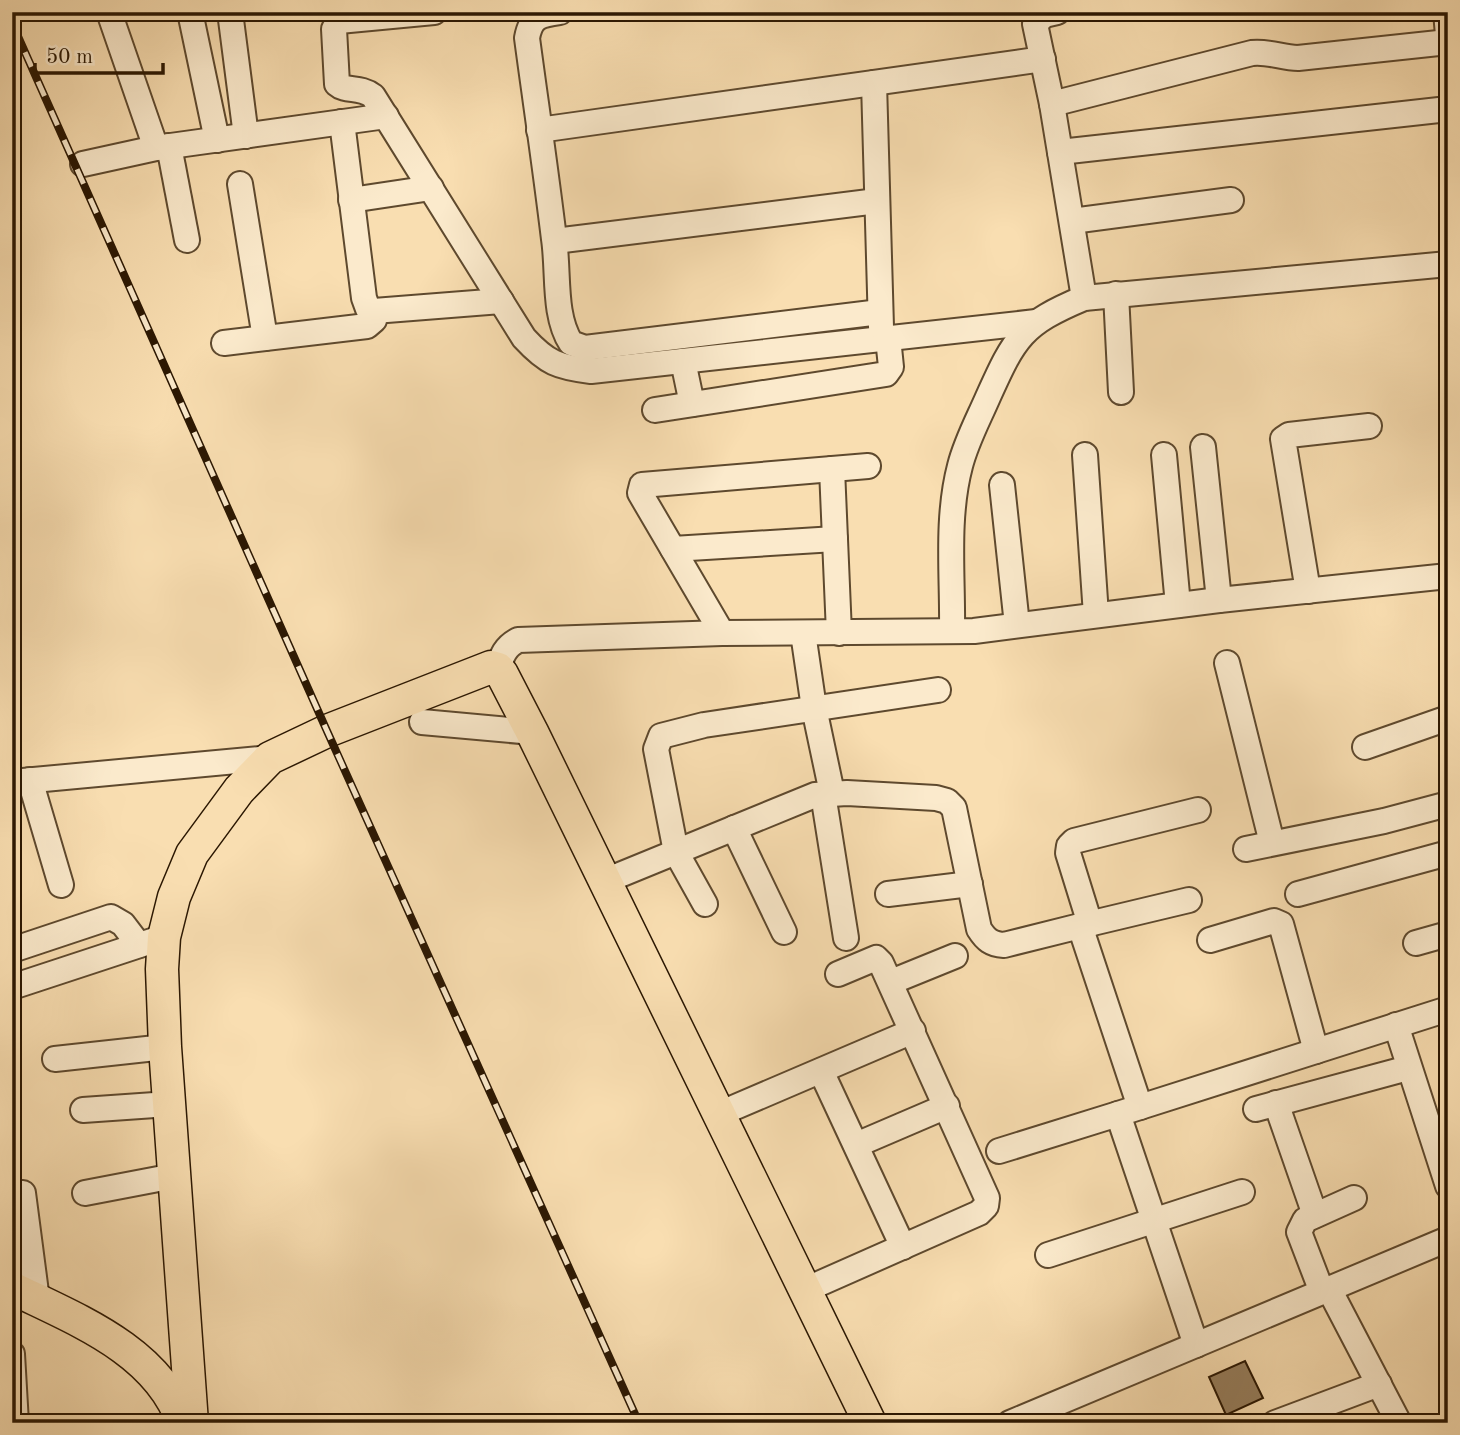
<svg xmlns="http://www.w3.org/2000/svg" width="1460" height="1435" font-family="'Old Standard TT',serif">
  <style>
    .building { fill: #967e5d; stroke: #2b1702; stroke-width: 2 }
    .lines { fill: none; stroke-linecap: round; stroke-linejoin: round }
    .minor-casing { stroke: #5e492e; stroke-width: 28 }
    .major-casing { stroke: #2b1702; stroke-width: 35 }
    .minor { stroke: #fbeacc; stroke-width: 24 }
    .major { stroke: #f9deb1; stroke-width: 32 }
    .rail-casing { stroke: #2b1702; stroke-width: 8 }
    .rail { stroke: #fbeacc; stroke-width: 5; stroke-dasharray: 16; stroke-linecap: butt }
  </style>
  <rect width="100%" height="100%" fill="#f9deb1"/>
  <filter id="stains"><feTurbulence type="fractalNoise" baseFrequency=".00286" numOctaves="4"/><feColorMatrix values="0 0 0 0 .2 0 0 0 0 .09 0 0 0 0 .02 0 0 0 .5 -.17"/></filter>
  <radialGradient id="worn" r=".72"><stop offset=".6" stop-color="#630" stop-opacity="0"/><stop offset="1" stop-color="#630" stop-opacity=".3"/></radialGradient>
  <!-- building -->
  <path class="building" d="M 1245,1361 L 1263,1398 L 1226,1415 L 1209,1377 Z"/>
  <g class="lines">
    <!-- minor casing -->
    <g class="minor-casing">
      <g id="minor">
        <path d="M 109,12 L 156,148"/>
        <path d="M 190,12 L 217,140"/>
        <path d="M 230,12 L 246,136"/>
        <path d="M 434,12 L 339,21 L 334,29 L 337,84 C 346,92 360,86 373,96 L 524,338 C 547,363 558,367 591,371 L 1036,322"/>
        <path d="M 560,12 C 540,15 531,16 527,38 C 536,105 546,172 554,239 C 559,273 553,315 571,343 L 585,348 L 880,312"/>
        <path d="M 1057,12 L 1044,15 L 1035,24 L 1052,104 L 1084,298"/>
        <path d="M 1446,12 L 1448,35"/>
        <path d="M 874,83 L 881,327"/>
        <path d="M 1052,104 L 1252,53 C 1269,51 1282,58 1298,58 L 1448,42"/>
        <path d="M 342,122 L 364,298 L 368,309 L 374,311 L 501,301"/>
        <path d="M 539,130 L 1043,59"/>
        <path d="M 169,146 L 187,240"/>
        <path d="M 1060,152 L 1448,109"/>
        <path d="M 83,164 L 156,148 L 386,116"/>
        <path d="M 240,184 L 265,338"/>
        <path d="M 351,200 L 431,188"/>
        <path d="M 1072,221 L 1231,200"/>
        <path d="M 555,241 L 877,201"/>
        <path d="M 1116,294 L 1121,392"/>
        <path d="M 224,343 L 367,326 L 374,320 L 374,311"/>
        <path d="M 683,361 L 692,404"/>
        <path d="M 655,410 L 886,374 L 891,367 L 888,338"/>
        <path d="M 1203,447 L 1219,600"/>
        <path d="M 1085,455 L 1096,615"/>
        <path d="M 1164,455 L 1178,605"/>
        <path d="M 832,469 L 839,633"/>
        <path d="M 1002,485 L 1017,625"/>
        <path d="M 673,549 L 835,539"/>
        <path d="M 1308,591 L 1283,439 L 1289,435 L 1369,426"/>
        <path d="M 952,631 C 953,577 946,519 960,466 C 966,442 978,420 988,397 C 1015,337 1022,324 1084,298 L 1448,264"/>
        <path d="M 722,633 L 640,493 L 642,485 L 868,466"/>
        <path d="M 803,633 L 814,708 L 832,793"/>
        <path d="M 1227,663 L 1272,843"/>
        <path d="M 498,669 C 502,655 505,647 518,640 L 722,633 L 974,631 L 1219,600 L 1448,576"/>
        <path d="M 422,722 L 532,732"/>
        <path d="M 1365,747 L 1448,718"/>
        <path d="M 30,780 L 61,885"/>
        <path d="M 12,782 L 270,758"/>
        <path d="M 823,794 L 846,938"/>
        <path d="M 734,828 L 784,932"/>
        <path d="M 1246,849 L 1384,821 L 1448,804"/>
        <path d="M 605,881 L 815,795 L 847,793 L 936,798 L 947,801 L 954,808 L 979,929 C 986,940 991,944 1004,945 L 1080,926 L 1140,1107 L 1118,1114 L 1196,1345"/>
        <path d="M 888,894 L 970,884"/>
        <path d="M 1298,894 L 1448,853"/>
        <path d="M 705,904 L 676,852 L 656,749 L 661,736 L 704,725 L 938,690"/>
        <path d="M 1090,924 L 1068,853 L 1069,846 L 1074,841 L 1198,810"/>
        <path d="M 1080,926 L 1189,900"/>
        <path d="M 1210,940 L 1274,921 L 1281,924 L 1316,1051"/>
        <path d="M 1416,943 L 1448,934"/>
        <path d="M 12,950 L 111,917 L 123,924 L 139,945"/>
        <path d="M 891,982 L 955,956"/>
        <path d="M 12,987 L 164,937"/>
        <path d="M 1396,1025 L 1448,1186"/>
        <path d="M 55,1059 L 165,1047"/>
        <path d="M 821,1071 L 903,1247"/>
        <path d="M 1276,1103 L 1315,1215"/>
        <path d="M 1140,1107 L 1448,1009"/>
        <path d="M 1256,1109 L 1397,1071"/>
        <path d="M 83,1110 L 169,1104"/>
        <path d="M 719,1114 L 913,1031"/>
        <path d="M 856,1145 L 947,1106"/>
        <path d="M 999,1151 L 1118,1114"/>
        <path d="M 23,1193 L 37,1300"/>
        <path d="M 85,1193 L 174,1176"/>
        <path d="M 1048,1255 L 1242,1192"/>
        <path d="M 1329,1289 L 1399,1423"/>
        <path d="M 805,1290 L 979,1213 L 986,1206 L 987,1198 L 881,963 L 876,958 L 838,974"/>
        <path d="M 1322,1292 L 1299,1232 L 1305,1220 L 1354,1198"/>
        <path d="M 12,1354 L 16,1423"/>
        <path d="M 1010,1423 L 1448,1239"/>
        <path d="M 1275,1423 L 1379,1384"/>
      </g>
    </g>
    <!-- major casing -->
    <g class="major-casing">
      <g id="major">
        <path d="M 12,1288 C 75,1319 158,1350 183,1423"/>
        <path d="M 192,1423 L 165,1047 L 162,969 L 164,937 L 174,897 L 192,854 L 239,790 L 270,758 L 327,731 L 491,667 L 498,669 L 502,674 L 532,732 L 870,1423"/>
      </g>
    </g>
    <!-- minor -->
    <use href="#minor" class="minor"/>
    <!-- major -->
    <use href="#major" class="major"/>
    <!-- rail casing -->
    <g class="rail-casing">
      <path id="rail" d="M 12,23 L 327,731 L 639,1423"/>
    </g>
    <!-- rail -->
    <use href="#rail" class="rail"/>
  </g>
  <!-- margin -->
  <rect width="1460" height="1435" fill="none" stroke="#f9deb1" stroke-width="42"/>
  <rect x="14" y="14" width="1432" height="1407" fill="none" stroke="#2b1702" stroke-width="3.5"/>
  <rect x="21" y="21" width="1418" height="1393" fill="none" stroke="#2b1702" stroke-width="2"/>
  <!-- scale -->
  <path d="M35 63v10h128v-10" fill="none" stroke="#2b1702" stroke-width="3.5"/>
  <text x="46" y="63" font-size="21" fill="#2b1702" stroke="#fbeacc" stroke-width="5" paint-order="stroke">50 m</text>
  <rect width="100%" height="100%" filter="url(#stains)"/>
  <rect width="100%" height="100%" fill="url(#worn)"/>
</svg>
